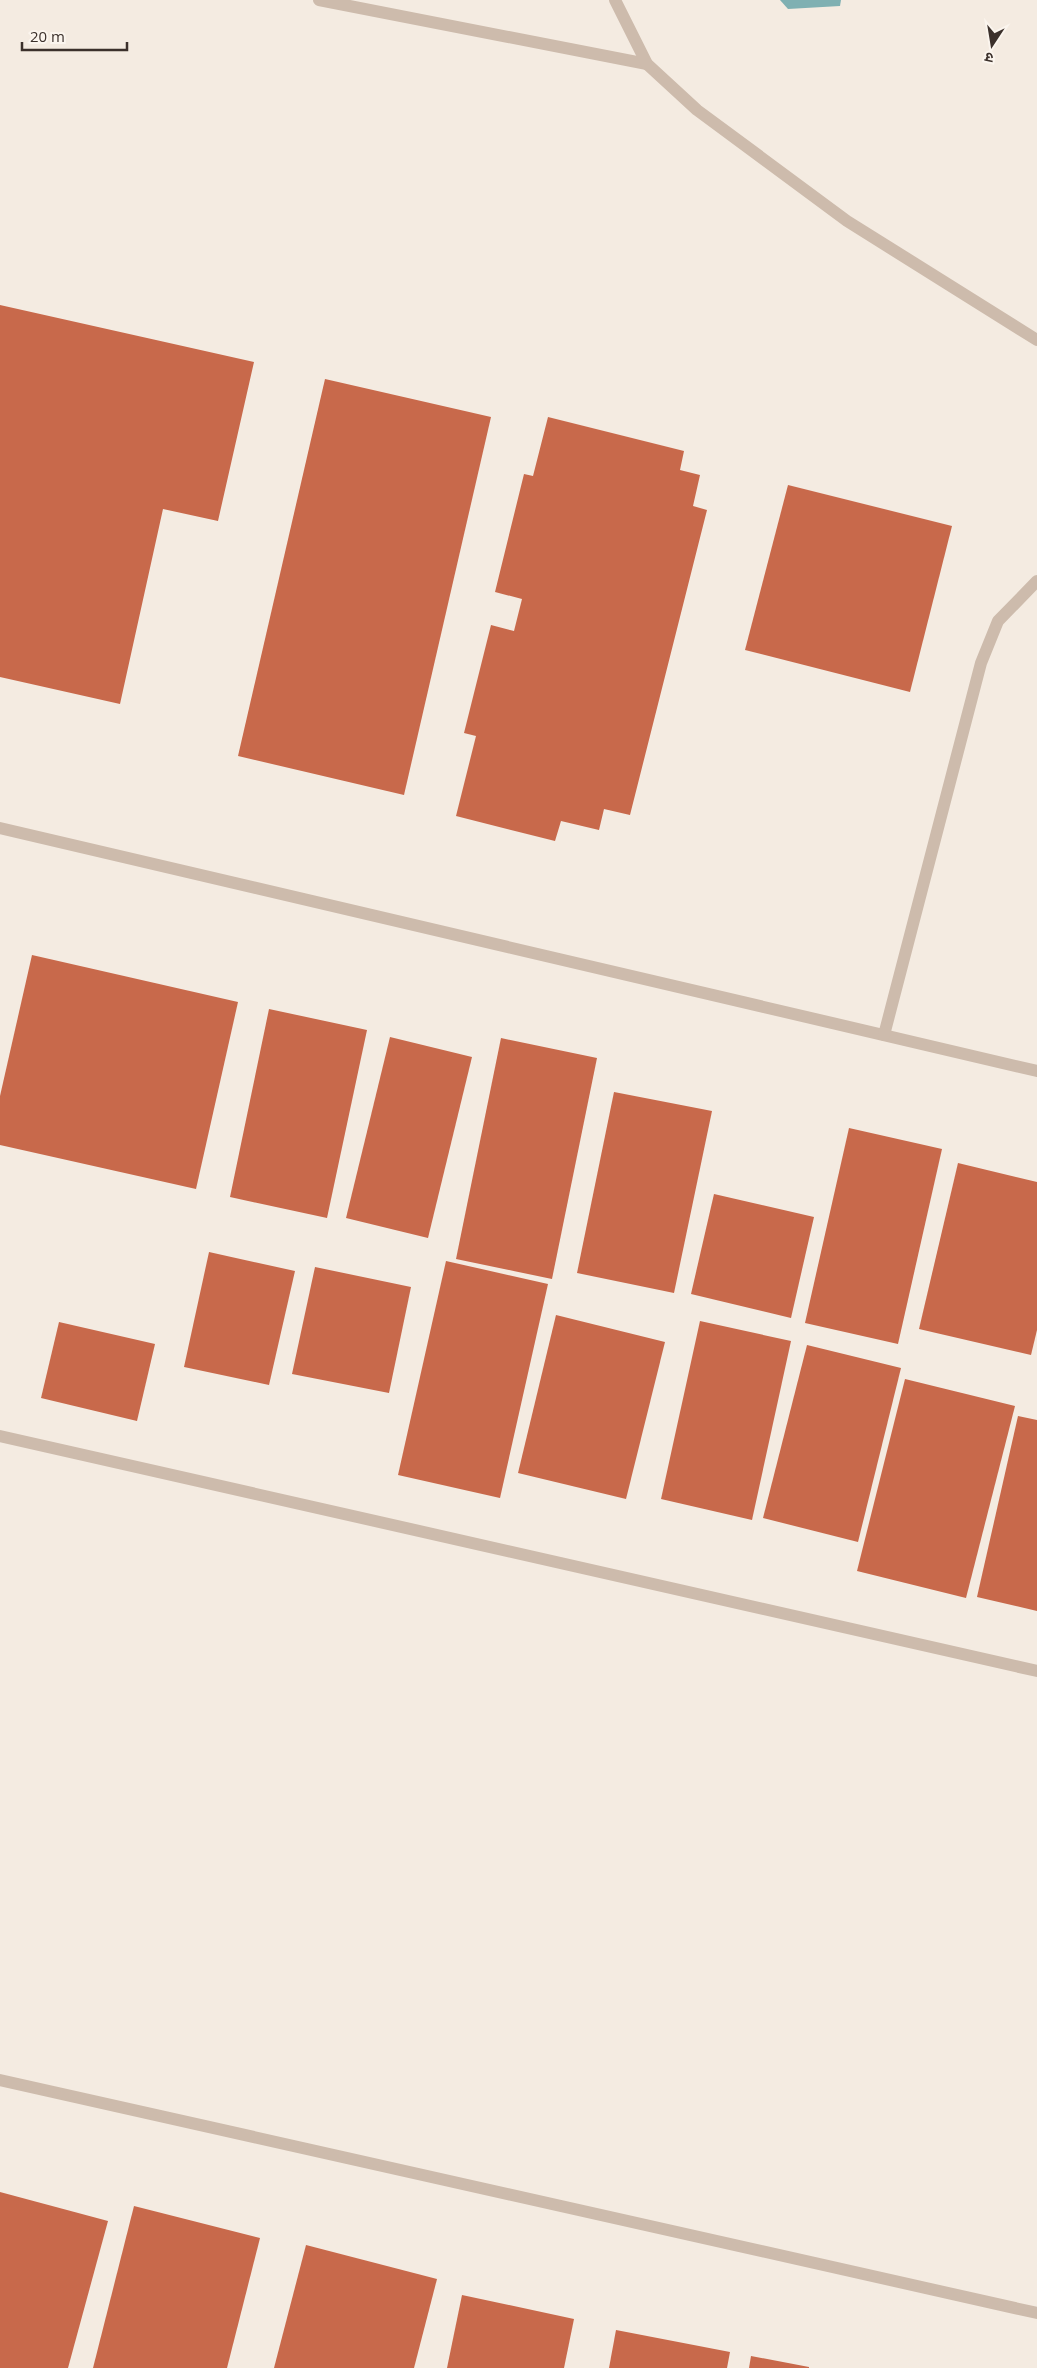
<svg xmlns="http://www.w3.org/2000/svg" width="1037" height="2368" font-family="'Open Sans','Noto Sans Devanagari',sans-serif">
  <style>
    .water { fill: #7fb0b2 }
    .building { fill: #c8694b }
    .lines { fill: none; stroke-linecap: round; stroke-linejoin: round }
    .minor { stroke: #cdbbac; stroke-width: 12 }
  </style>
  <rect width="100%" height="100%" fill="#f4ebe1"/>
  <!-- water -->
  <path class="water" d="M 780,0 L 841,0 L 840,6 L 788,9 Z"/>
  <!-- building -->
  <g class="building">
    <path d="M 0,305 L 254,362 L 218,521 L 163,509 L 120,704 L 0,677 Z"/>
    <path d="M 325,379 L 491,417 L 404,795 L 238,756 Z"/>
    <path d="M 548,417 L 684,451 L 680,470 L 700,475 L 693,506 L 707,510 L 630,815 L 604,809 L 599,830 L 561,821 L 555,841 L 456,816 L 476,736 L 464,733 L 491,625 L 514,631 L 522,599 L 495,592 L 524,474 L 533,476 Z"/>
    <path d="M 788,485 L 952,526 L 910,692 L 745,650 Z"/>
    <path d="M 32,955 L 238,1002 L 196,1189 L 0,1145 L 0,1096 Z"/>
    <path d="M 269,1009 L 367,1030 L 327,1218 L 230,1197 Z"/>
    <path d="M 390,1037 L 472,1057 L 428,1238 L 346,1218 Z"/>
    <path d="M 501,1038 L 597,1058 L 552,1279 L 456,1259 Z"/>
    <path d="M 614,1092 L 712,1111 L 674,1293 L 577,1273 Z"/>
    <path d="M 849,1128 L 942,1149 L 898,1344 L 805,1323 Z"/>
    <path d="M 958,1163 L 1037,1182 L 1037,1330 L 1031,1355 L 919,1329 Z"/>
    <path d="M 714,1194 L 814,1217 L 791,1318 L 691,1294 Z"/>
    <path d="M 209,1252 L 295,1271 L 269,1385 L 184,1367 Z"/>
    <path d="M 446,1261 L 548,1284 L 500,1498 L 398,1475 Z"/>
    <path d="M 315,1267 L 411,1287 L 389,1393 L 292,1374 Z"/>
    <path d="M 556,1315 L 665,1342 L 626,1499 L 518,1473 Z"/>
    <path d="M 700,1321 L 791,1341 L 752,1520 L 661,1499 Z"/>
    <path d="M 59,1322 L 155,1344 L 137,1421 L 41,1398 Z"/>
    <path d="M 807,1345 L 901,1368 L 858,1542 L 763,1518 Z"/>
    <path d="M 905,1379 L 1015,1406 L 966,1598 L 857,1571 Z"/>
    <path d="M 1018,1416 L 1037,1420 L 1037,1611 L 977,1597 Z"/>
    <path d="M 0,2192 L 108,2221 L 68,2368 L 0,2368 Z"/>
    <path d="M 134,2206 L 260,2238 L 227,2368 L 93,2368 Z"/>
    <path d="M 306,2245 L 437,2279 L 414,2368 L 274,2368 Z"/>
    <path d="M 462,2295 L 574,2319 L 564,2368 L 447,2368 Z"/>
    <path d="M 616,2330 L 730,2352 L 727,2368 L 609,2368 Z"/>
    <path d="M 751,2356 L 809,2367 L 809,2368 L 749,2368 Z"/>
  </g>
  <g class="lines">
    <!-- minor -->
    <g class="minor">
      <path d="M 319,0 L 647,64"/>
      <path d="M 615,0 L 647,64 L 697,110 L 847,221 L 1037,340"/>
      <path d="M 0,828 L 1037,1071"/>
      <path d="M 884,1035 L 981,663 L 998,621 L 1037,581"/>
      <path d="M 0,1436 L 1037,1671"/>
      <path d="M 0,2080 L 1037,2313"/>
    </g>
  </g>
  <!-- north arrow -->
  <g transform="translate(992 45) rotate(192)" stroke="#fbf5ee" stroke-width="4" paint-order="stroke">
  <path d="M0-4L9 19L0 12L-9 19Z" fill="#3b302b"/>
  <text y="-8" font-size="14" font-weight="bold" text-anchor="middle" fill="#3b302b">उ</text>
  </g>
  <!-- scale -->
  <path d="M22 42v8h105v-8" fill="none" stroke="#3b302b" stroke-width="2.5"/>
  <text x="30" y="42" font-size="15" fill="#3b302b" stroke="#fbf5ee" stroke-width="4" paint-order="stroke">20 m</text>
</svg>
